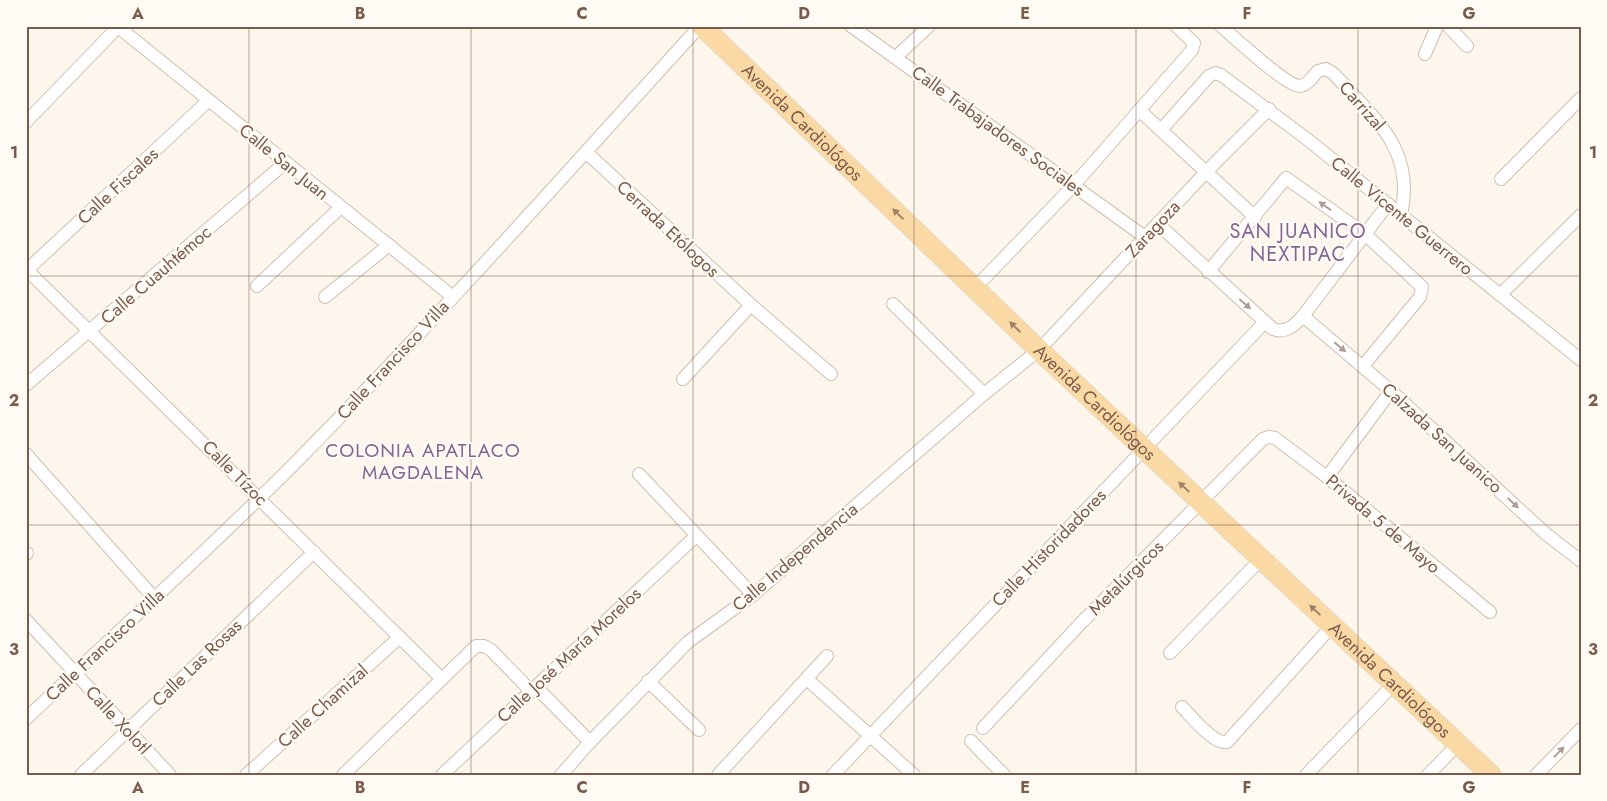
<svg xmlns="http://www.w3.org/2000/svg" width="1607" height="801" font-family="Jost,sans-serif">
  <style>
    .lines { fill: none; stroke-linecap: round; stroke-linejoin: round }
    .street-casing { stroke: #d1beb0; stroke-width: 14 }
    .primary-casing { stroke: #dad1cd; stroke-width: 21 }
    .street { stroke: #fff; stroke-width: 12 }
    .primary { stroke: #fbd9a5; stroke-width: 20 }
    .oneway { fill: #af9d94 }
    .oneway2 { fill: #a18267 }
    .grid { fill: none; stroke: #7a5c4d; stroke-width: 1; stroke-opacity: 0.55 }
    .labels { text-anchor: middle; stroke-width: 4.5; stroke-linejoin: round; paint-order: stroke }
    .street-label { font-size: 18px; fill: #7a5c4d; stroke: #fffaf3 }
    .neighbourhood-label { font-size: 19px; letter-spacing: 1px; fill: #846695; stroke: #fffaf3 }
    .quarter-label { font-size: 20px; letter-spacing: 1px; fill: #846695; stroke: #fffaf3 }
    .neatline { fill: none; stroke: #7a5c4d; stroke-width: 2 }
    .grid-label { font-size: 16px; text-anchor: middle; font-weight: bold; fill: #7a5c4d }
  </style>
  <rect width="100%" height="100%" fill="#fdf6ec"/>
  <g class="lines">
    <!-- street casing -->
    <g class="street-casing">
      <g id="street">
        <path d="M 117,26 L 453,297"/>
        <path d="M 851,26 L 1145,237"/>
        <path d="M 1221,26 C 1234,37 1286,86 1300,86 C 1308,85 1313,76 1318,71 L 1326,69 L 1334,74 C 1374,119 1416,148 1401,215"/>
        <path d="M 1448,26 L 1467,46"/>
        <path d="M 1425,54 L 1437,26"/>
        <path d="M 896,57 L 929,26"/>
        <path d="M 1139,110 L 1255,217"/>
        <path d="M 26,122 L 119,26"/>
        <path d="M 1161,130 L 1209,76 L 1215,73 L 1221,75 L 1307,139 L 1581,360"/>
        <path d="M 586,152 L 751,305 L 831,374"/>
        <path d="M 1501,179 L 1581,98"/>
        <path d="M 1158,224 L 1273,329 C 1286,334 1295,325 1303,316 L 1388,204"/>
        <path d="M 26,269 L 442,679"/>
        <path d="M 27,270 L 208,101"/>
        <path d="M 1208,272 L 1286,178 L 1365,234 L 1422,287 L 1420,297 L 1363,366"/>
        <path d="M 257,286 L 341,207"/>
        <path d="M 975,288 L 1074,185 L 1192,50 L 1194,43 L 1176,26"/>
        <path d="M 1500,295 L 1581,215"/>
        <path d="M 325,297 L 389,245"/>
        <path d="M 893,304 L 984,394"/>
        <path d="M 1303,316 L 1391,391 L 1546,534 L 1581,561"/>
        <path d="M 683,379 L 751,305"/>
        <path d="M 26,385 L 285,163"/>
        <path d="M 26,454 L 155,599"/>
        <path d="M 639,474 L 753,595"/>
        <path d="M 1327,477 L 1391,391"/>
        <path d="M 26,554 L 27,553"/>
        <path d="M 26,620 L 170,775"/>
        <path d="M 1170,653 L 1261,559"/>
        <path d="M 807,679 L 914,775"/>
        <path d="M 648,681 L 699,730"/>
        <path d="M 537,688 L 590,742"/>
        <path d="M 1182,707 C 1191,716 1214,745 1227,742 L 1332,626"/>
        <path d="M 26,719 C 117,632 212,547 300,458 C 438,318 568,171 700,26"/>
        <path d="M 983,728 L 1082,622 L 1263,439 L 1269,437 L 1275,438 L 1327,477 L 1490,612"/>
        <path d="M 971,741 L 1004,775"/>
        <path d="M 81,775 L 314,552"/>
        <path d="M 246,775 L 400,637"/>
        <path d="M 343,775 L 476,646 L 484,646 L 491,650 L 530,690"/>
        <path d="M 442,775 L 696,536"/>
        <path d="M 561,775 L 590,742 L 688,642 L 753,595 L 984,394 L 1039,350 L 1206,172 L 1269,109"/>
        <path d="M 718,775 L 827,656"/>
        <path d="M 833,775 L 1265,322"/>
        <path d="M 1306,775 L 1394,684"/>
        <path d="M 1428,775 L 1458,744"/>
        <path d="M 1536,775 L 1581,729"/>
      </g>
    </g>
    <!-- primary casing -->
    <g class="primary-casing">
      <g id="primary">
        <path id="s1" d="M 702,26 L 1039,350 L 1491,775"/>
      </g>
    </g>
    <!-- street -->
    <use href="#street" class="street"/>
    <!-- primary -->
    <use href="#primary" class="primary"/>
  </g>
  <!-- one-way arrows -->
  <defs><path id="oneway-solid" d="M-6-.8H1V-3.2L6.5 0L1 3.2V.8H-6Z" transform="scale(1.25)"/></defs>
  <g class="oneway">
    <use href="#oneway-solid" transform="translate(1325 206) rotate(-145)"/>
    <use href="#oneway-solid" transform="translate(1245 304) rotate(41)"/>
    <use href="#oneway-solid" transform="translate(1340 347) rotate(40)"/>
    <use href="#oneway-solid" transform="translate(1513 503) rotate(43)"/>
    <use href="#oneway-solid" transform="translate(1559 752) rotate(-46)"/>
  </g>
  <g class="oneway2">
    <use href="#oneway-solid" transform="translate(898 214) rotate(-136)"/>
    <use href="#oneway-solid" transform="translate(1015 327) rotate(-136)"/>
    <use href="#oneway-solid" transform="translate(1184 487) rotate(-137)"/>
    <use href="#oneway-solid" transform="translate(1315 610) rotate(-137)"/>
  </g>
  <!-- grid -->
  <path class="grid" d="M 249,26 L 249,775M 471,26 L 471,775M 693,26 L 693,775M 914,26 L 914,775M 1136,26 L 1136,775M 1358,26 L 1358,775M 26,276 L 1581,276M 26,525 L 1581,525"/>
  <g class="labels">
    <!-- street labels -->
    <g class="street-label">
      <text transform="translate(1362 106) rotate(49)" y="6">Carrizal</text>
      <text dy="6" stroke="none"><textPath href="#s1" startOffset="139">Avenida Cardiológos</textPath></text>
      <text transform="translate(998 131) rotate(36)" y="6">Calle Trabajadores Sociales</text>
      <text transform="translate(284 162) rotate(39)" y="6">Calle San Juan</text>
      <text transform="translate(118 186) rotate(-43)" y="6">Calle Fiscales</text>
      <text transform="translate(1402 216) rotate(39)" y="6">Calle Vicente Guerrero</text>
      <text transform="translate(668 229) rotate(43)" y="6">Cerrada Etólogos</text>
      <text transform="translate(1153 229) rotate(-47)" y="6">Zaragoza</text>
      <text transform="translate(156 275) rotate(-41)" y="6">Calle Cuauhtémoc</text>
      <text transform="translate(393 360) rotate(-47)" y="6">Calle Francisco Villa</text>
      <text dy="6" stroke="none"><textPath href="#s1" startOffset="544">Avenida Cardiológos</textPath></text>
      <text transform="translate(1442 438) rotate(42)" y="6">Calzada San Juanico</text>
      <text transform="translate(235 473) rotate(45)" y="6">Calle Tízoc</text>
      <text transform="translate(1383 524) rotate(40)" y="6">Privada 5 de Mayo</text>
      <text transform="translate(1049 548) rotate(-46)" y="6">Calle Historidadores</text>
      <text transform="translate(795 557) rotate(-40)" y="6">Calle Independencia</text>
      <text transform="translate(1126 578) rotate(-45)" y="6">Metalúrgicos</text>
      <text transform="translate(105 645) rotate(-43)" y="6">Calle Francisco Villa</text>
      <text transform="translate(569 655) rotate(-43)" y="6">Calle José María Morelos</text>
      <text transform="translate(197 663) rotate(-44)" y="6">Calle Las Rosas</text>
      <text dy="6" stroke="none"><textPath href="#s1" startOffset="949">Avenida Cardiológos</textPath></text>
      <text transform="translate(323 706) rotate(-42)" y="6">Calle Chamizal</text>
      <text transform="translate(118 720) rotate(47)" y="6">Calle Xolotl</text>
    </g>
    <!-- neighbourhood labels -->
    <g class="neighbourhood-label">
      <text x="423" y="457">COLONIA APATLACO<tspan x="423" dy="22">MAGDALENA</tspan></text>
    </g>
    <!-- quarter labels -->
    <g class="quarter-label">
      <text x="1298" y="238">SAN JUANICO<tspan x="1298" dy="23">NEXTIPAC</tspan></text>
    </g>
  </g>
  <!-- border -->
  <rect width="1607" height="801" fill="none" stroke="#fffaf3" stroke-width="55"/>
  <rect x="28" y="28" width="1552" height="746" class="neatline"/>
  <g class="grid-label">
    <text x="138" y="19">A</text>
    <text x="360" y="19">B</text>
    <text x="582" y="19">C</text>
    <text x="804" y="19">D</text>
    <text x="1025" y="19">E</text>
    <text x="1247" y="19">F</text>
    <text x="1469" y="19">G</text>
    <text x="14" y="158">1</text>
    <text x="1593" y="158">1</text>
    <text x="14" y="406">2</text>
    <text x="1593" y="406">2</text>
    <text x="14" y="655">3</text>
    <text x="1593" y="655">3</text>
    <text x="138" y="793">A</text>
    <text x="360" y="793">B</text>
    <text x="582" y="793">C</text>
    <text x="804" y="793">D</text>
    <text x="1025" y="793">E</text>
    <text x="1247" y="793">F</text>
    <text x="1469" y="793">G</text>
  </g>
</svg>
